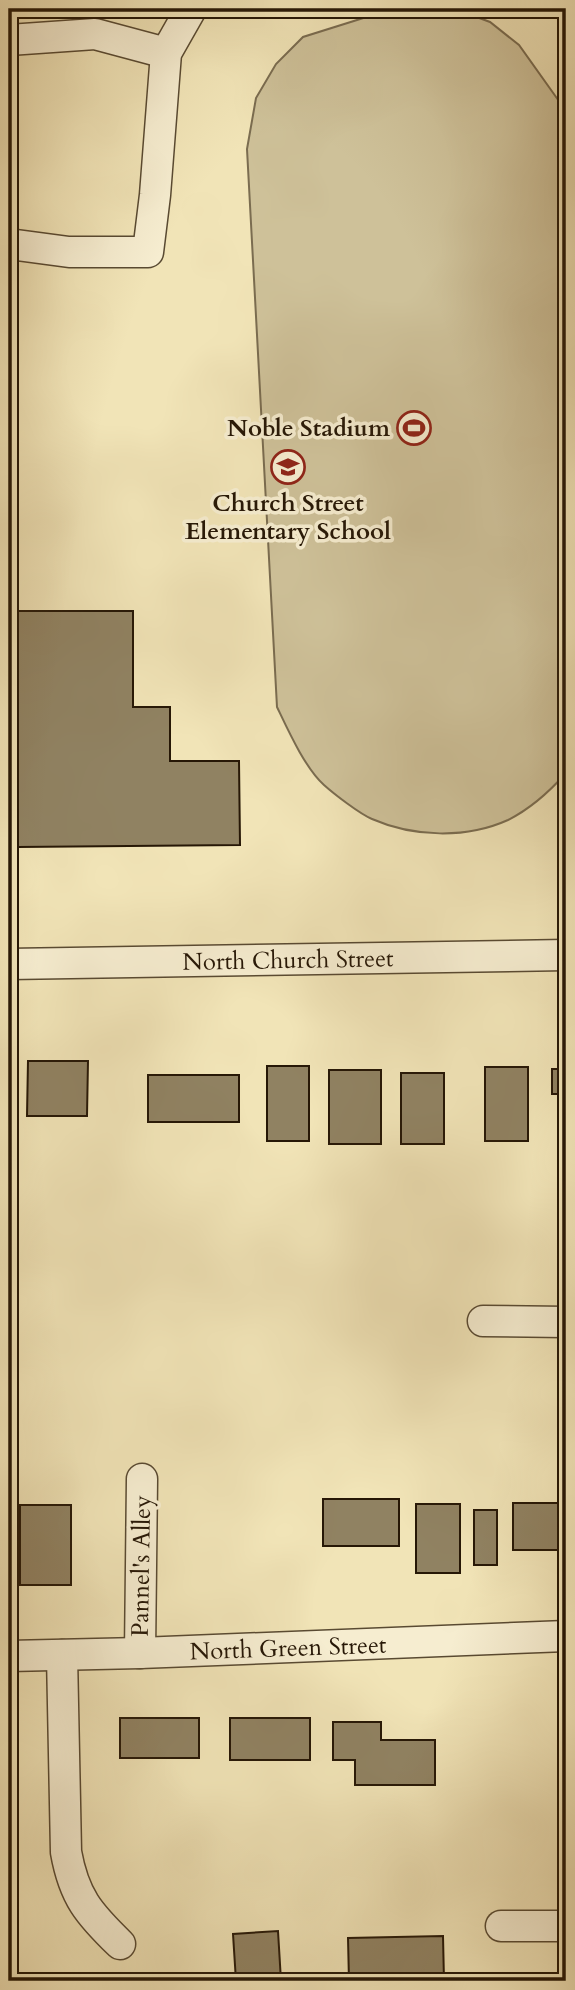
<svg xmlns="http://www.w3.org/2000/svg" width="575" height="1990" font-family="Cardo,serif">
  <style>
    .green { fill: #cec199; stroke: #7a6c50; stroke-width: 2 }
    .building { fill: #908262; stroke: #261706; stroke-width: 2 }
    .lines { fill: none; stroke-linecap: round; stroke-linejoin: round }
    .minor-casing { stroke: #594a32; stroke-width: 33 }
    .minor { stroke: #f6edd0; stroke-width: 30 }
    .labels { text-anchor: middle; stroke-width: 7; stroke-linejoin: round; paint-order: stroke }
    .poi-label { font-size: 24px; font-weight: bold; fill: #261706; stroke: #f6edd0; text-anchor: end }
    .street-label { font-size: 24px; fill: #261706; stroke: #f6edd0 }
  </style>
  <rect width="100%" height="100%" fill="#f1e4b7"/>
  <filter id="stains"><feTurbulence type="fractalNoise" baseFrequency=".00286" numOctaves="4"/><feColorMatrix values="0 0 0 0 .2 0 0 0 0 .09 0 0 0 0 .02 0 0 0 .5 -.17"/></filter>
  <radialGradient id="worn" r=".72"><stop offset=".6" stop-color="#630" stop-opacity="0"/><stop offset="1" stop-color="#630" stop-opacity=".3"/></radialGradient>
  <!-- green -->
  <path class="green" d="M 392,9 L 455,9 L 490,22 L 519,45 L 566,111 L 566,773 C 550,791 530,809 508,820 C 466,839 413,837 372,819 C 360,814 334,794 324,785 C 305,768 288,730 277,707 L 247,149 L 256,98 L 276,64 L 303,37 Z"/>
  <!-- building -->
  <g class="building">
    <path d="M 9,611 L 133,611 L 133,707 L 170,707 L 170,761 L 239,761 L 240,845 L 18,847 L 18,834 L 9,835 Z"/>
    <path d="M 28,1061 L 88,1061 L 87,1116 L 27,1116 Z"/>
    <rect x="267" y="1066" width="42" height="75"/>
    <rect x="485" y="1067" width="43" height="74"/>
    <rect x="552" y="1069" width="14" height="25"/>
    <rect x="329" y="1070" width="52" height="74"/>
    <rect x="401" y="1073" width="43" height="71"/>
    <rect x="148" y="1075" width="91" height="47"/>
    <rect x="323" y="1499" width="76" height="47"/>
    <rect x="513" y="1503" width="53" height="47"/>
    <rect x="416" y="1504" width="44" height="69"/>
    <rect x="20" y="1505" width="51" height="80"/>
    <rect x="474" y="1510" width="23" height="55"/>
    <rect x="120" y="1718" width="79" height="40"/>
    <rect x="230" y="1718" width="80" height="42"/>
    <path d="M 333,1722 L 381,1722 L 381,1740 L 435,1740 L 435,1785 L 355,1785 L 355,1760 L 333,1760 Z"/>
    <rect x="9" y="1724" width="9" height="42"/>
    <path d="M 278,1931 L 281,1981 L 236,1981 L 233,1934 Z"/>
    <path d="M 443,1936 L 444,1981 L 349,1981 L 348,1938 Z"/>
  </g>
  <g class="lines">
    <!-- minor casing -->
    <g class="minor-casing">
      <g id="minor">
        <path d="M 9,40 L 95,34 L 166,53"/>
        <path d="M 9,244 L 69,252 L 148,252 L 155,195 L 166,53 L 191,9"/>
        <path d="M 9,964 L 566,955"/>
        <path d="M 483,1321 L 566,1322"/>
        <path d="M 140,1653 L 142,1479"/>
        <path d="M 62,1655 L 66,1852 C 74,1897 89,1914 120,1944"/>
        <path d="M 9,1656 L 140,1653 L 566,1636"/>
        <path d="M 501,1926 L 566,1926"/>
      </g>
    </g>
    <!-- minor -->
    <use href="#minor" class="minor"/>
  </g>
  <!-- icons -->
  <defs>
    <g id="stadium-ring" transform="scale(1.75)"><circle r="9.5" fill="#f6edd0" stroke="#8f2418" stroke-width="1.5"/><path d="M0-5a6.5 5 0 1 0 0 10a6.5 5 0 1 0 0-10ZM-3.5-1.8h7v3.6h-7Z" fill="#8f2418"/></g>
    <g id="school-ring" transform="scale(1.75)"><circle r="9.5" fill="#f6edd0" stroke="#8f2418" stroke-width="1.5"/><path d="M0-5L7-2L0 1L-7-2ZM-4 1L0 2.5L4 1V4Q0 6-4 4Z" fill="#8f2418"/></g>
  </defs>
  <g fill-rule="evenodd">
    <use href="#stadium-ring" x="414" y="428"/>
    <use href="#school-ring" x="288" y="467"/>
  </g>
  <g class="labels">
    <!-- poi labels -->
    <g class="poi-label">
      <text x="390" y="436">Noble Stadium</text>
      <text x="288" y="511" text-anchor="middle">Church Street<tspan x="288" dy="28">Elementary School</tspan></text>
    </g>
    <!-- street labels -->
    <g class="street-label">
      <text transform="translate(288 960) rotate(-1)" y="8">North Church Street</text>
      <text transform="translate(141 1566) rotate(-89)" y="8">Pannel's Alley</text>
      <text transform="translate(288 1648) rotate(-2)" y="8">North Green Street</text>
    </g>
  </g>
  <!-- margin -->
  <rect width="575" height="1990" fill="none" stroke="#f1e4b7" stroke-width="35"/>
  <rect x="10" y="10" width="554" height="1969" fill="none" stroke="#261706" stroke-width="3.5"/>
  <rect x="18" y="18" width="540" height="1955" fill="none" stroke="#261706" stroke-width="2"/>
  <rect width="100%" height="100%" filter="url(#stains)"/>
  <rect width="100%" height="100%" fill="url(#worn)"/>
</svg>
